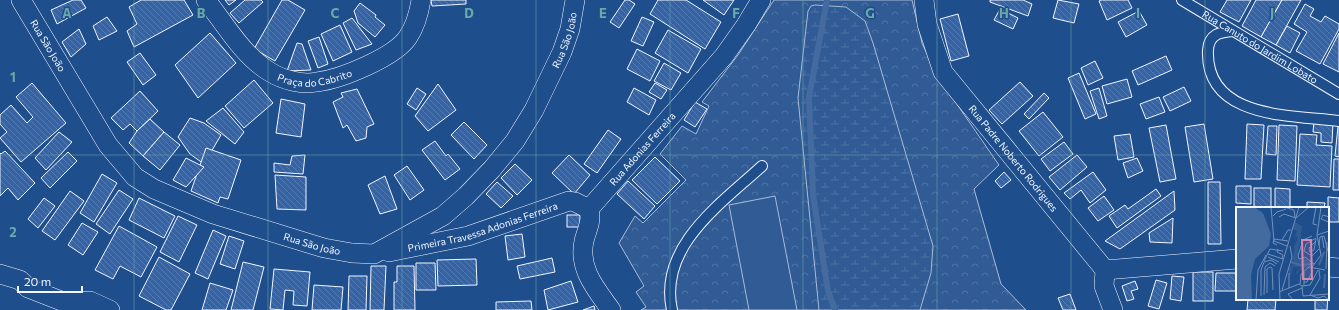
<svg xmlns="http://www.w3.org/2000/svg" width="1339" height="310" font-family="Commissioner,sans-serif">
  <style>
    .forest { fill: url(#forest-crowns); stroke: #a8bbd7 }
    .wetland { fill: url(#wetland-marsh); stroke: #a8bbd7 }
    .pitch { fill: #305b95; stroke: #a8bbd7 }
    .lines { fill: none; stroke-linecap: round; stroke-linejoin: round }
    .stream { stroke: #446ba0; stroke-width: 6 }
    .building { fill: url(#building-back-hatch); stroke: #f2f6ff }
    .lane-casing { stroke: #f2f6ff; stroke-width: 12 }
    .street-casing { stroke: #f2f6ff; stroke-width: 20 }
    .lane { stroke: #1f4e8c; stroke-width: 10 }
    .street { stroke: #1f4e8c; stroke-width: 19 }
    .grid { fill: none; stroke: #6aa9a8; stroke-width: 1; stroke-opacity: 0.55 }
    .labels { text-anchor: middle; stroke-width: 3; stroke-linejoin: round; paint-order: stroke }
    .street-label { font-size: 10px; fill: #f2f6ff; stroke: #1f4e8c }
    .inset-river { fill: none; stroke: #446ba0; stroke-width: 2 }
    .inset-road { fill: none; stroke: #7391ba; stroke-width: 1 }
    .view { fill: #da87ad; fill-opacity: 0.15; stroke: #da87ad; stroke-width: 2 }
    .inset-edge { fill: none; stroke: #f2f6ff; stroke-width: 2 }
    .grid-label { font-size: 13px; text-anchor: middle; font-weight: bold; fill: #6aa9a8; stroke: #1f4e8c; stroke-width: 3; stroke-linejoin: round; paint-order: stroke }
  </style>
  <defs>
    <pattern id="forest-crowns" width="20" height="18" patternUnits="userSpaceOnUse"><rect width="20" height="18" fill="#305b95"/><path d="M2 6a3 3 0 1 1 6 0M12 15a3 3 0 1 1 6 0" fill="none" stroke="#4e73a5"/></pattern>
    <pattern id="wetland-marsh" width="20" height="14" patternUnits="userSpaceOnUse"><rect width="20" height="14" fill="#305b95"/><path d="M1 5h8M5 5V1M11 12h8M15 12V8" fill="none" stroke="#4e73a5"/></pattern>
    <pattern id="building-back-hatch" width="6" height="6" patternUnits="userSpaceOnUse"><rect width="6" height="6" fill="#3563a3"/><path d="M-1 5l2 2M0 0l6 6M5-1l2 2" fill="none" stroke="#537ab1"/></pattern>
  </defs>
  <rect width="100%" height="100%" fill="#1f4e8c"/>
  <!-- forest -->
  <path class="forest" d="M 774,0 L 912,0 L 922,43 L 936,74 L 999,165 L 974,189 L 1001,284 L 1026,310 L 641,310 L 646,307 L 636,292 L 644,286 L 619,243 L 635,216 L 643,223 L 686,180 L 660,154 L 682,126 L 696,134 L 709,106 L 702,102 L 738,55 Z"/>
  <!-- wetland -->
  <path class="wetland" d="M 815,5 L 846,7 L 865,21 L 873,43 L 933,246 L 931,273 L 920,310 L 819,310 L 798,98 L 808,11 L 811,6 Z"/>
  <!-- pitch -->
  <path class="pitch" d="M 775,196 L 797,310 L 749,310 L 729,205 Z"/>
  <g class="lines">
    <!-- stream -->
    <path class="stream" d="M 827,0 L 809,97 L 813,195 L 828,291 L 835,310"/>
  </g>
  <!-- building -->
  <g class="building">
    <path d="M 73,0 L 81,0 L 86,8 L 57,24 L 51,10 Z"/>
    <path d="M 141,0 L 184,0 L 193,15 L 134,47 L 127,31 L 137,24 L 129,7 Z"/>
    <path d="M 225,0 L 236,0 L 229,5 Z"/>
    <path d="M 245,0 L 261,0 L 263,2 L 239,23 L 230,13 Z"/>
    <path d="M 282,0 L 288,0 L 305,10 L 275,61 L 254,49 Z"/>
    <path d="M 431,0 L 466,0 L 466,4 L 432,6 Z"/>
    <path d="M 625,0 L 629,0 L 635,4 L 619,28 L 610,22 Z"/>
    <path d="M 658,0 L 686,0 L 721,22 L 705,49 L 650,14 Z"/>
    <path d="M 703,0 L 734,0 L 724,15 Z"/>
    <path d="M 990,0 L 1023,0 L 1032,4 L 1028,16 L 990,2 Z"/>
    <path d="M 1058,0 L 1079,4 L 1074,23 L 1053,18 Z"/>
    <path d="M 1101,0 L 1128,0 L 1132,8 L 1107,20 L 1099,1 Z"/>
    <path d="M 1227,0 L 1251,0 L 1239,22 L 1220,12 Z"/>
    <path d="M 1256,0 L 1282,0 L 1261,37 L 1242,26 Z"/>
    <path d="M 1282,0 L 1301,0 L 1276,45 L 1261,37 Z"/>
    <path d="M 360,3 L 376,15 L 375,17 L 385,25 L 375,37 L 358,23 L 354,11 Z"/>
    <path d="M 1305,4 L 1314,9 L 1310,16 L 1321,22 L 1325,16 L 1339,24 L 1339,29 L 1320,64 L 1296,51 L 1307,32 L 1294,24 Z"/>
    <path d="M 1000,9 L 1018,18 L 1013,29 L 994,20 Z"/>
    <path d="M 1139,11 L 1147,25 L 1126,37 L 1118,22 Z"/>
    <path d="M 958,14 L 969,56 L 951,61 L 940,19 Z"/>
    <path d="M 107,17 L 117,31 L 99,40 L 93,26 Z"/>
    <path d="M 642,17 L 654,22 L 643,46 L 631,41 Z"/>
    <path d="M 352,18 L 372,44 L 356,50 L 343,23 Z"/>
    <path d="M 340,25 L 352,52 L 333,61 L 321,34 Z"/>
    <path d="M 1287,26 L 1300,33 L 1290,53 L 1276,45 Z"/>
    <path d="M 79,29 L 86,44 L 71,57 L 62,42 Z"/>
    <path d="M 668,30 L 701,49 L 688,73 L 655,53 Z"/>
    <path d="M 210,33 L 236,63 L 198,98 L 175,65 Z"/>
    <path d="M 1339,33 L 1339,72 L 1323,64 Z"/>
    <path d="M 319,37 L 328,64 L 318,68 L 308,41 Z"/>
    <path d="M 297,43 L 302,44 L 311,70 L 287,71 Z"/>
    <path d="M 637,49 L 660,61 L 650,81 L 627,69 Z"/>
    <path d="M 140,53 L 156,75 L 143,85 L 127,62 Z"/>
    <path d="M 1166,56 L 1172,70 L 1138,85 L 1132,71 Z"/>
    <path d="M 1095,61 L 1103,78 L 1088,85 L 1081,68 Z"/>
    <path d="M 664,63 L 681,73 L 671,90 L 654,81 Z"/>
    <path d="M 1079,73 L 1096,114 L 1085,119 L 1068,78 Z"/>
    <path d="M 1127,79 L 1132,97 L 1107,104 L 1102,86 Z"/>
    <path d="M 254,80 L 273,103 L 244,128 L 225,106 Z"/>
    <path d="M 1020,82 L 1033,96 L 1002,124 L 989,110 Z"/>
    <path d="M 32,83 L 66,123 L 21,162 L 0,138 L 7,132 L 0,124 L 0,115 L 11,105 L 27,123 L 33,117 L 16,97 Z"/>
    <path d="M 655,83 L 667,90 L 661,99 L 649,92 Z"/>
    <path d="M 438,84 L 456,110 L 428,131 L 415,116 Z"/>
    <path d="M 1184,87 L 1191,101 L 1170,111 L 1163,97 Z"/>
    <path d="M 417,88 L 426,94 L 416,110 L 407,104 Z"/>
    <path d="M 634,88 L 656,100 L 649,115 L 627,102 Z"/>
    <path d="M 1099,88 L 1107,116 L 1099,119 L 1090,91 Z"/>
    <path d="M 357,89 L 374,124 L 367,127 L 366,138 L 356,141 L 347,125 L 343,128 L 333,102 L 343,97 L 341,93 Z"/>
    <path d="M 140,91 L 158,111 L 137,131 L 130,124 L 123,130 L 111,118 Z"/>
    <path d="M 1044,93 L 1049,98 L 1029,119 L 1024,114 Z"/>
    <path d="M 1159,97 L 1165,112 L 1146,119 L 1140,104 Z"/>
    <path d="M 281,99 L 305,104 L 301,137 L 276,133 Z"/>
    <path d="M 695,102 L 707,109 L 695,127 L 684,120 Z"/>
    <path d="M 223,108 L 244,132 L 235,144 L 206,121 Z"/>
    <path d="M 1043,112 L 1063,137 L 1039,156 L 1019,131 Z"/>
    <path d="M 190,118 L 204,123 L 221,135 L 204,164 L 190,154 L 178,137 Z"/>
    <path d="M 150,119 L 164,132 L 143,156 L 129,143 L 137,131 Z"/>
    <path d="M 1314,121 L 1333,122 L 1332,143 L 1321,142 L 1321,133 L 1313,132 Z"/>
    <path d="M 464,122 L 487,145 L 474,159 L 451,135 Z"/>
    <path d="M 1204,124 L 1213,179 L 1194,182 L 1185,127 Z"/>
    <path d="M 1247,124 L 1264,125 L 1261,179 L 1245,179 Z"/>
    <path d="M 1166,125 L 1176,179 L 1160,182 L 1149,128 Z"/>
    <path d="M 1279,125 L 1297,126 L 1295,181 L 1277,180 Z"/>
    <path d="M 1268,126 L 1277,126 L 1276,155 L 1266,154 Z"/>
    <path d="M 1338,126 L 1339,126 L 1339,157 L 1335,156 Z"/>
    <path d="M 608,130 L 621,139 L 597,173 L 584,164 Z"/>
    <path d="M 59,132 L 72,142 L 46,170 L 35,158 Z"/>
    <path d="M 164,132 L 180,145 L 160,170 L 143,156 Z"/>
    <path d="M 1130,134 L 1134,157 L 1118,160 L 1114,136 Z"/>
    <path d="M 1300,134 L 1317,135 L 1316,145 L 1332,146 L 1330,187 L 1297,185 Z"/>
    <path d="M 435,141 L 446,156 L 448,154 L 460,169 L 445,180 L 422,150 Z"/>
    <path d="M 1064,142 L 1073,154 L 1050,171 L 1041,159 Z"/>
    <path d="M 206,148 L 241,160 L 228,199 L 220,197 L 218,203 L 191,191 Z"/>
    <path d="M 5,151 L 35,183 L 18,200 L 8,188 L 0,196 L 0,153 L 1,154 Z"/>
    <path d="M 68,152 L 77,161 L 50,188 L 41,178 Z"/>
    <path d="M 305,155 L 303,174 L 274,172 L 274,163 L 290,165 L 292,156 Z"/>
    <path d="M 569,155 L 590,175 L 574,194 L 552,173 Z"/>
    <path d="M 1077,155 L 1087,167 L 1060,190 L 1049,177 Z"/>
    <path d="M 655,157 L 680,181 L 657,204 L 632,180 Z"/>
    <path d="M 186,158 L 204,167 L 186,187 L 173,180 Z"/>
    <path d="M 1137,158 L 1143,171 L 1128,178 L 1123,163 Z"/>
    <path d="M 1334,159 L 1339,159 L 1339,190 L 1333,190 Z"/>
    <path d="M 515,164 L 532,180 L 517,195 L 501,178 Z"/>
    <path d="M 407,166 L 424,190 L 410,200 L 394,175 Z"/>
    <path d="M 1004,172 L 1011,180 L 1001,188 L 995,181 Z"/>
    <path d="M 1093,172 L 1106,190 L 1090,203 L 1081,190 L 1070,199 L 1064,193 Z"/>
    <path d="M 102,174 L 117,183 L 94,222 L 80,213 Z"/>
    <path d="M 275,175 L 306,177 L 306,210 L 277,209 Z"/>
    <path d="M 385,176 L 397,209 L 380,214 L 368,185 Z"/>
    <path d="M 628,181 L 655,206 L 644,219 L 617,194 Z"/>
    <path d="M 497,182 L 513,196 L 501,208 L 486,194 Z"/>
    <path d="M 1208,182 L 1220,182 L 1221,244 L 1208,244 Z"/>
    <path d="M 1236,186 L 1251,186 L 1251,204 L 1236,203 Z"/>
    <rect x="1254" y="188" width="17" height="20"/>
    <path d="M 1275,188 L 1290,189 L 1290,208 L 1275,208 Z"/>
    <path d="M 1156,189 L 1161,196 L 1117,228 L 1109,216 L 1125,205 L 1128,209 Z"/>
    <path d="M 119,190 L 133,199 L 110,234 L 96,224 Z"/>
    <path d="M 70,191 L 84,201 L 55,240 L 42,231 Z"/>
    <path d="M 1174,191 L 1175,210 L 1120,249 L 1105,241 Z"/>
    <path d="M 1104,196 L 1114,210 L 1098,221 L 1088,208 Z"/>
    <path d="M 1328,197 L 1339,198 L 1339,222 L 1328,222 Z"/>
    <path d="M 44,198 L 55,206 L 38,228 L 28,219 Z"/>
    <path d="M 139,198 L 175,216 L 164,238 L 129,220 Z"/>
    <path d="M 1307,202 L 1325,203 L 1324,208 L 1307,208 Z"/>
    <rect x="567" y="215" width="13" height="12"/>
    <path d="M 178,216 L 197,225 L 179,262 L 160,252 Z"/>
    <path d="M 1173,218 L 1172,243 L 1150,242 L 1149,233 Z"/>
    <path d="M 82,223 L 98,232 L 83,255 L 68,245 Z"/>
    <path d="M 119,226 L 157,247 L 141,277 L 120,266 L 113,279 L 95,270 Z"/>
    <path d="M 213,230 L 226,236 L 208,279 L 195,273 Z"/>
    <path d="M 522,234 L 525,257 L 508,260 L 505,236 Z"/>
    <path d="M 229,236 L 244,241 L 235,269 L 220,264 Z"/>
    <path d="M 159,257 L 190,274 L 171,310 L 166,310 L 139,296 Z"/>
    <path d="M 552,258 L 555,272 L 520,279 L 517,266 Z"/>
    <path d="M 476,259 L 477,285 L 438,286 L 437,260 Z"/>
    <path d="M 243,262 L 264,267 L 253,310 L 231,310 Z"/>
    <path d="M 416,263 L 435,263 L 436,290 L 416,290 Z"/>
    <path d="M 371,266 L 386,266 L 384,310 L 370,310 Z"/>
    <path d="M 397,266 L 414,266 L 415,310 L 394,310 L 394,282 L 397,282 Z"/>
    <path d="M 274,269 L 310,272 L 307,306 L 293,305 L 294,291 L 285,290 L 283,310 L 270,309 Z"/>
    <rect x="1193" y="272" width="20" height="29"/>
    <path d="M 1216,273 L 1237,273 L 1237,291 L 1215,291 Z"/>
    <path d="M 349,276 L 367,276 L 366,310 L 348,310 Z"/>
    <path d="M 1172,276 L 1184,277 L 1181,301 L 1170,299 Z"/>
    <path d="M 1156,280 L 1167,283 L 1159,309 L 1148,306 Z"/>
    <path d="M 571,281 L 578,302 L 548,310 L 544,290 Z"/>
    <path d="M 1135,281 L 1138,289 L 1131,291 L 1134,299 L 1127,301 L 1122,286 Z"/>
    <path d="M 1328,282 L 1329,282 L 1327,310 L 1315,310 L 1315,299 L 1328,299 Z"/>
    <path d="M 210,283 L 233,290 L 226,310 L 202,310 Z"/>
    <path d="M 314,285 L 343,287 L 341,310 L 312,310 Z"/>
    <path d="M 1070,294 L 1076,310 L 1063,310 L 1058,298 Z"/>
    <path d="M 1248,299 L 1276,299 L 1275,310 L 1247,310 Z"/>
    <path d="M 531,301 L 532,310 L 496,310 L 496,302 Z"/>
    <path d="M 594,306 L 595,310 L 583,310 Z"/>
  </g>
  <g class="lines">
    <!-- lane casing -->
    <g class="lane-casing">
      <g id="lane">
        <path id="s1" d="M 1182,0 L 1339,94"/>
        <path d="M 1233,31 C 1220,32 1209,34 1208,50 C 1205,119 1291,115 1339,121"/>
        <path d="M 672,310 C 658,246 722,203 762,166"/>
      </g>
    </g>
    <!-- street casing -->
    <g class="street-casing">
      <g id="street">
        <path id="s2" d="M 21,0 L 108,145 L 135,177 L 154,189 L 213,214 L 324,248 L 352,253 L 374,254 L 443,216 L 466,196 L 492,169 L 515,141 L 534,110 L 562,52 L 570,29 L 575,0"/>
        <path id="s3" d="M 206,0 C 225,24 243,56 270,72 C 283,80 302,85 317,82 C 341,79 395,57 408,37 C 416,25 419,13 421,0"/>
        <path id="s4" d="M 924,0 L 927,24 L 943,72 L 1105,270 L 1104,286 L 1113,310"/>
        <path id="s5" d="M 389,252 L 468,236 L 569,201 L 575,202 L 589,209"/>
        <path d="M 1328,267 L 1339,268"/>
        <path d="M 1105,270 L 1237,259"/>
        <path d="M 0,274 L 20,280 L 28,288 L 64,302 L 90,301 L 110,310"/>
        <path id="s6" d="M 611,310 C 596,289 578,269 584,241 C 587,229 592,222 589,209 L 724,56 L 746,25 L 761,0"/>
      </g>
    </g>
    <!-- lane -->
    <use href="#lane" class="lane"/>
    <!-- street -->
    <use href="#street" class="street"/>
  </g>
  <!-- grid -->
  <path class="grid" d="M 134,0 L 134,310M 268,0 L 268,310M 402,0 L 402,310M 536,0 L 536,310M 670,0 L 670,310M 803,0 L 803,310M 937,0 L 937,310M 1071,0 L 1071,310M 1205,0 L 1205,310M 0,155 L 1339,155"/>
  <g class="labels">
    <!-- street labels -->
    <g class="street-label">
      <text dy="4" stroke="none"><textPath href="#s2" startOffset="760">Rua São João</textPath></text>
      <text dy="4" stroke="none"><textPath href="#s2" startOffset="53">Rua São João</textPath></text>
      <text dy="4" stroke="none"><textPath href="#s1" startOffset="91">Rua Canuto do Jardim Lobato</textPath></text>
      <text dy="4" stroke="none"><textPath href="#s3" startOffset="144">Praça do Cabrito</textPath></text>
      <text dy="4" stroke="none"><textPath href="#s6" startOffset="190">Rua Adonias Ferreira</textPath></text>
      <text dy="4" stroke="none"><textPath href="#s4" startOffset="186">Rua Padre Noberto Rodrigues</textPath></text>
      <text dy="4" stroke="none"><textPath href="#s5" startOffset="97">Primeira Travessa Adonias Ferreira</textPath></text>
      <text dy="4" stroke="none"><textPath href="#s2" startOffset="401">Rua São João</textPath></text>
    </g>
  </g>
  <!-- overview -->
  <g transform="translate(1236 207)">
    <rect width="93" height="93" fill="#1f4e8c"/>
    <path d="M 59,15 L 66,19 L 61,52 L 68,51 L 77,56 L 76,59 L 63,63 L 61,68 L 60,65 L 65,60 L 57,60 L 55,69 L 52,63 L 57,57 L 55,55 L 57,55 L 56,52 L 62,31 L 59,29 L 61,24 L 57,22 Z" fill="#305b95"/>
    <path d="M 62,25 L 65,29 L 60,53 L 65,57 L 75,57 L 58,59 L 54,64 L 58,58 L 55,55 L 58,55 L 58,40 L 63,29 L 59,28 Z" fill="#305b95"/>
    <path d="M 0,0 L 18,0 L 27,6 L 35,27 L 33,39 L 19,52 L 15,68 L 16,93 L 0,93 Z" fill="#446ba0"/>
    <path class="inset-river" d="M 55,55 L 64,58 L 76,57M 83,58 L 88,45M 88,81 L 89,67"/>
    <path class="inset-road" d="M 35,0 L 38,34 L 51,39M 48,0 L 58,3 L 59,10M 80,0 L 77,17 L 81,18M 37,9 L 41,5 L 50,2M 43,10 L 48,7 L 60,11 L 73,0M 93,10 L 87,8 L 85,12 L 93,15M 81,28 L 85,0M 76,29 L 67,33 L 62,49 L 63,52 L 69,50 L 78,57M 86,29 L 88,41M 80,31 L 70,37 L 68,44 L 76,49 L 83,42M 46,33 L 52,23 L 55,23M 79,35 L 73,41 L 74,45 L 78,43 L 80,32M 41,38 L 37,36 L 38,32 L 52,34M 83,39 L 84,30 L 88,29 L 93,48M 42,42 L 41,45 L 47,48 L 46,52M 32,47 L 47,52M 32,50 L 43,55M 28,54 L 34,42 L 47,44M 28,55 L 35,53 L 41,57M 76,60 L 85,48 L 81,28 L 93,24M 90,62 L 91,35M 68,65 L 68,79M 53,66 L 53,81M 68,75 L 71,75 L 77,63M 64,77 L 65,67 L 73,60 L 89,63M 66,79 L 74,78 L 82,63M 46,83 L 56,50 L 54,39M 43,85 L 63,77 L 66,79 L 67,89 L 93,87M 31,86 L 31,62 L 34,60 L 36,61 L 37,83M 28,88 L 29,60 L 34,56 L 39,59M 25,89 L 25,63 L 28,55M 82,91 L 74,88 L 84,71 L 83,63M 82,91 L 88,89 L 93,93M 20,93 L 22,63 L 30,48M 44,93 L 43,67 L 63,0M 57,93 L 52,87 L 66,81"/>
    <path class="view" d="M 66,33 L 75,33 L 76,72 L 67,72 Z"/>
    <rect width="93" height="93" class="inset-edge"/>
  </g>
  <g class="grid-label">
    <text x="67" y="18">A</text>
    <text x="201" y="18">B</text>
    <text x="335" y="18">C</text>
    <text x="469" y="18">D</text>
    <text x="603" y="18">E</text>
    <text x="736" y="18">F</text>
    <text x="870" y="18">G</text>
    <text x="1004" y="18">H</text>
    <text x="1138" y="18">I</text>
    <text x="1272" y="18">J</text>
    <text x="13" y="82">1</text>
    <text x="13" y="237">2</text>
  </g>
  <!-- scale -->
  <path d="M18 286v6h64v-6" fill="none" stroke="#f2f6ff" stroke-width="2"/>
  <text x="24" y="286" font-size="12" fill="#f2f6ff" stroke="#1f4e8c" stroke-width="3" paint-order="stroke">20 m</text>
</svg>
